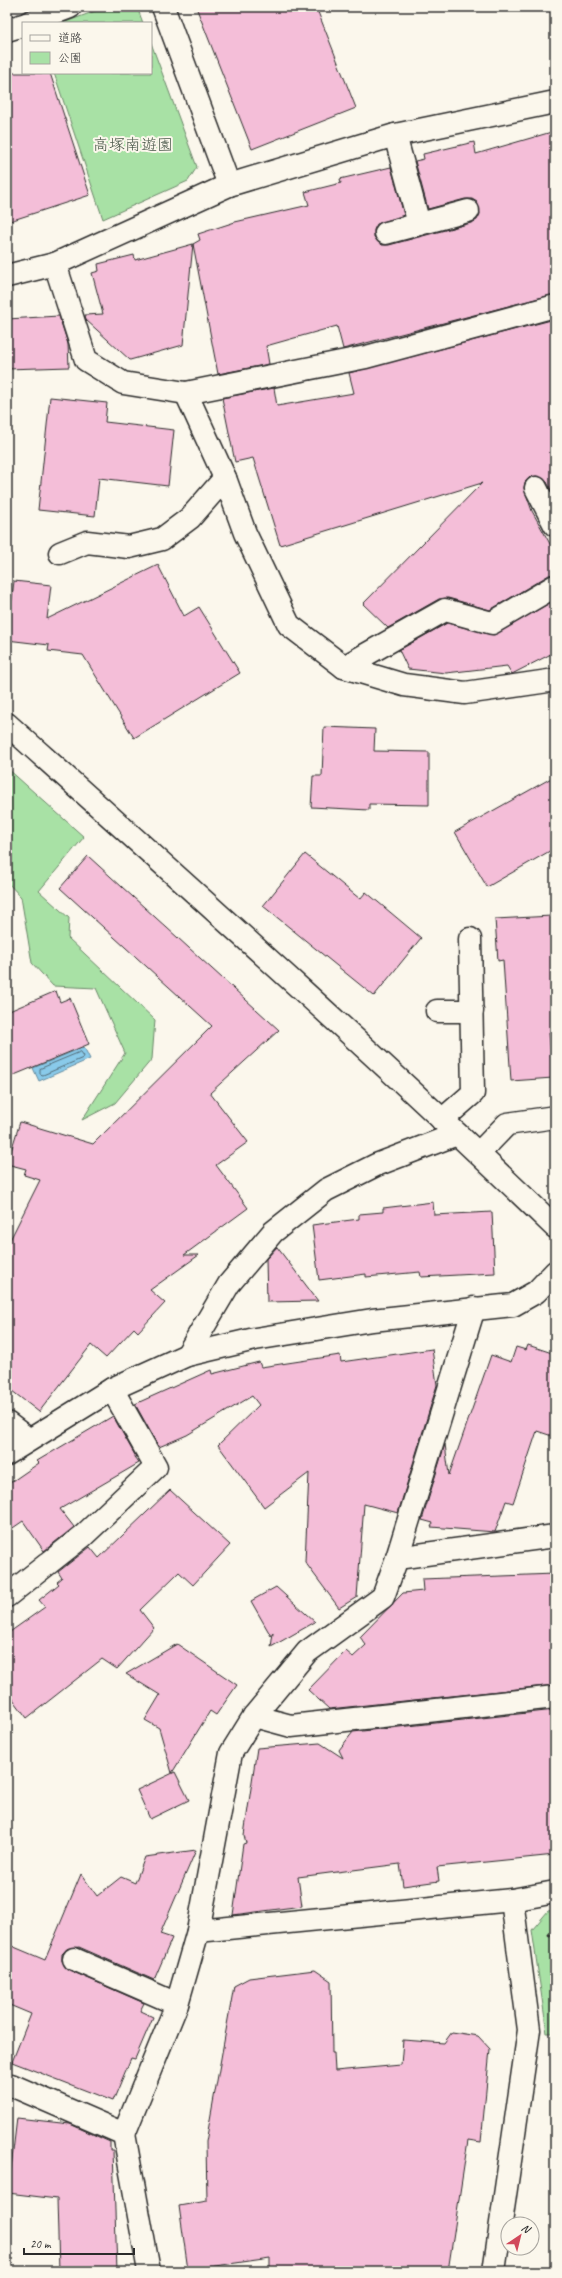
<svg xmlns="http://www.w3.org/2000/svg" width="562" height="2278" font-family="Caveat,'Klee One',sans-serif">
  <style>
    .green { fill: #a8e1a5; stroke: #6a8668 }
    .water { fill: #89caea; stroke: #638a9e }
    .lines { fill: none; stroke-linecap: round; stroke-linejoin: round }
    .shore { stroke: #516b77; stroke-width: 1 }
    .building { fill: #f4bed8; stroke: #2b2b2b }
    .street-casing { stroke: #2b2b2b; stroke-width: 25 }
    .secondary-casing { stroke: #2b2b2b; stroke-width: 25 }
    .path { stroke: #2b2b2b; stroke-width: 2.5; stroke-dasharray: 3 3; stroke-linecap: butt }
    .street { stroke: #fbf7ec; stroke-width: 22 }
    .secondary { stroke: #fbf7ec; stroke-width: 22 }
    .labels { text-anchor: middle; stroke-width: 4; stroke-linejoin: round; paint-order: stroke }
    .park-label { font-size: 16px; fill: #4a584a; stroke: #fbf7ec }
  </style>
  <rect width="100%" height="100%" fill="#fbf7ec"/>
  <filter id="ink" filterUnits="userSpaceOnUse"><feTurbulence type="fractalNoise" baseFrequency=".025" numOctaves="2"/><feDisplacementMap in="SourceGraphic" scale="8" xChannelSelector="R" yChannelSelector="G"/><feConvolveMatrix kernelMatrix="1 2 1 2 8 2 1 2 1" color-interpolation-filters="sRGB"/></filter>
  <g filter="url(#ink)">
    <!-- green -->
    <g class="green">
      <path d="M 106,7 L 137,7 L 143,23 L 63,23 Z"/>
      <path d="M 151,43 L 197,167 L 188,181 L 103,219 L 54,73 L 151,73 Z"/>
      <path d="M 7,768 L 84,837 L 39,891 L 69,918 L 68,938 L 155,1020 L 152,1059 L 115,1103 L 82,1120 L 125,1053 L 96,988 L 53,986 L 32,963 L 21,897 L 7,882 Z"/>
      <path d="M 555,1910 L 555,2033 L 547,2033 L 532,1930 L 548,1911 Z"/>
    </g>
    <!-- water -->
    <path class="water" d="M 84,1047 L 90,1059 L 39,1081 L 33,1068 Z"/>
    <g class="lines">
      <!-- shore -->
      <path class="shore" d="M 81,1052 L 84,1056 L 83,1058 L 43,1075 L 40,1074 L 40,1069 Z"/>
    </g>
    <!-- building -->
    <g class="building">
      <path d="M 196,7 L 316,7 L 356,108 L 252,149 Z"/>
      <path d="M 7,73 L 50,73 L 90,195 L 7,222 Z"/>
      <path d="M 555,131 L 555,294 L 343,349 L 337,326 L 266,346 L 269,364 L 218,374 L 193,244 L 183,345 L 130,360 L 86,320 L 85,315 L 103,314 L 92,273 L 99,271 L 98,264 L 134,255 L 135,260 L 193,244 L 200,240 L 198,234 L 235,222 L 309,205 L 305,192 L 341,183 L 340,179 L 391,167 L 404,215 L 377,224 L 374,230 L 374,237 L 382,245 L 389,245 L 471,223 L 477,220 L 480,214 L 477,202 L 472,199 L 465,199 L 428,209 L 415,161 L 424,159 L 423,154 L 474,142 L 476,154 Z"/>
      <path d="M 59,316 L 68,344 L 69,367 L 7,369 L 7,319 Z"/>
      <path d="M 555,319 L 555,498 L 547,482 L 537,476 L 530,477 L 525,482 L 524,488 L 532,511 L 555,553 L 555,574 L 549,575 L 490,610 L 448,598 L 439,599 L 388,628 L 363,604 L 482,483 L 280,545 L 253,458 L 235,462 L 222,398 L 274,388 L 277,406 L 354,393 L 349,373 Z"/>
      <path d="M 50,397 L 107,403 L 105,422 L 174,430 L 168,486 L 99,478 L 95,516 L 38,510 Z"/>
      <path d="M 158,565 L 184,616 L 199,607 L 240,673 L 134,738 L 83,655 L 48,651 L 49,645 L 7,640 L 14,581 L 51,585 L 47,619 Z"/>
      <path d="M 555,600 L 555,652 L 512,674 L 507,666 L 446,673 L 408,669 L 399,650 L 447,623 L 494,635 Z"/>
      <path d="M 324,727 L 375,729 L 374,751 L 429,752 L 429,805 L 369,804 L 369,810 L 311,807 L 313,776 L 322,776 Z"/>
      <path d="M 555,776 L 555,848 L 487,887 L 455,832 Z"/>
      <path d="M 305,854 L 360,899 L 366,892 L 421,938 L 374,996 L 263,906 Z"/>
      <path d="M 88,856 L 279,1030 L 210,1093 L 248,1142 L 216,1165 L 248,1208 L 184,1255 L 199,1255 L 150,1290 L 165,1303 L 138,1332 L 134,1328 L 106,1358 L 91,1345 L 39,1412 L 7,1387 L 7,1246 L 40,1180 L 24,1175 L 26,1169 L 7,1164 L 20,1122 L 93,1144 L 212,1026 L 60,888 Z"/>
      <path d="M 552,916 L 555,962 L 555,1032 L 549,1033 L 553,1078 L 511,1081 L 503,960 L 498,961 L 495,919 Z"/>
      <path d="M 56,991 L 60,1002 L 70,998 L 89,1044 L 7,1078 L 7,1012 Z"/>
      <path d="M 433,1202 L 434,1215 L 492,1212 L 495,1273 L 421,1277 L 420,1272 L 366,1277 L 366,1274 L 319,1280 L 312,1225 L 359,1219 L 359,1214 L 383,1212 L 383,1208 Z"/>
      <path d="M 277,1247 L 318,1301 L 267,1302 L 266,1259 Z"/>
      <path d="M 528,1345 L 555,1354 L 555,1437 L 537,1431 L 513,1503 L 506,1501 L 495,1532 L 431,1527 L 433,1523 L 422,1520 L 445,1444 L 449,1475 L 491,1355 L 511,1362 L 516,1347 L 526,1350 Z"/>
      <path d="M 432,1349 L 437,1385 L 398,1513 L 364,1504 L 357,1597 L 339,1608 L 305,1562 L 309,1473 L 264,1507 L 218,1445 L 259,1405 L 252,1396 L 187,1435 L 159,1447 L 135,1404 L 211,1370 L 212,1374 L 259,1362 L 261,1367 L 340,1355 L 341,1362 Z"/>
      <path d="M 113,1416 L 136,1457 L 134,1457 L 139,1463 L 60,1509 L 74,1527 L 44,1551 L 23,1521 L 7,1532 L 7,1485 L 39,1463 L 37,1461 Z"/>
      <path d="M 170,1490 L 230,1545 L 193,1585 L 179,1572 L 140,1610 L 154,1628 L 117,1669 L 102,1659 L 27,1718 L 7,1691 L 7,1634 L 45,1607 L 39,1600 L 59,1584 L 57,1582 L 62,1578 L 58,1572 L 90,1547 L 99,1558 Z"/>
      <path d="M 555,1574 L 555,1685 L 329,1709 L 308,1690 L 346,1651 L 353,1657 L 366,1645 L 360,1637 L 403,1593 L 423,1591 L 422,1579 Z"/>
      <path d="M 276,1587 L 315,1622 L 271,1647 L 273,1633 L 271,1636 L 251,1601 Z"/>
      <path d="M 177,1644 L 237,1685 L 216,1715 L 210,1711 L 172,1773 L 159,1728 L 145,1720 L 160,1695 L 126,1674 Z"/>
      <path d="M 555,1710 L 555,1855 L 437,1867 L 439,1881 L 403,1886 L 400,1864 L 298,1877 L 302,1906 L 233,1915 L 243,1844 L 246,1843 L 244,1835 L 257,1748 L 320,1743 L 343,1758 L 339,1750 L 353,1732 Z"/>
      <path d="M 175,1772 L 189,1800 L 150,1819 L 137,1790 Z"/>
      <path d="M 196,1850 L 160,1934 L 172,1938 L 154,1980 L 79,1947 L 67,1949 L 62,1954 L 62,1961 L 69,1970 L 144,2003 L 140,2011 L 153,2017 L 135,2059 L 131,2058 L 113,2101 L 12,2062 L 31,2014 L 7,2004 L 7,1944 L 45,1960 L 81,1874 L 97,1896 L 121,1877 L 135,1883 L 145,1857 Z"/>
      <path d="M 315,1970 L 331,1981 L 332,2053 L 334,2053 L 335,2071 L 401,2065 L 403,2040 L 444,2043 L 452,2032 L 478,2036 L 490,2049 L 481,2142 L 468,2140 L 448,2271 L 270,2271 L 270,2258 L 188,2270 L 179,2206 L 207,2201 L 206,2142 L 234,1986 L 249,1978 Z"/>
      <path d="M 17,2118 L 70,2124 L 110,2142 L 110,2150 L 113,2150 L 117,2271 L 59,2271 L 57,2199 L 8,2193 Z"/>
    </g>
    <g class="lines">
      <!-- street casing -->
      <g class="street-casing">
        <g id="street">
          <path d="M 163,7 L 229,185"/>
          <path d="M 28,23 L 70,7"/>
          <path d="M 7,30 L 23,25"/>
          <path d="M 395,135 L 419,224"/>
          <path d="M 386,233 L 468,211"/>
          <path d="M 55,264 L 86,360 L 123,383 L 186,393 L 366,357 L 555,306"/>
          <path d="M 7,276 L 55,264 L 229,185 L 395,135 L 555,102"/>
          <path d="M 186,393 L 225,478 L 245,533 L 289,625 L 344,667 L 404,685 L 465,693 L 555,680"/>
          <path d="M 536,488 L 555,525"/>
          <path d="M 60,553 L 87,542 L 129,547 L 162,539 L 190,518 L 225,478"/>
          <path d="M 344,667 L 445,610 L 492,623 L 555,586"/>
          <path d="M 437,1011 L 472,1011"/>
          <path d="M 442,1120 L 473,1093 L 470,939"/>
          <path d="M 479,1153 L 507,1124 L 555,1117"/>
          <path d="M 187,1355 L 229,1284 L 273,1232 L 326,1190 L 376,1165 L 457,1134"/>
          <path d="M 7,1423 L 28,1439"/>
          <path d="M 397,1558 L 555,1536"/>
          <path d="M 7,1596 L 83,1536 L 156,1467 L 112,1389"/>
          <path d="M 254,1716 L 291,1726 L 555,1697"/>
          <path d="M 198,1931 L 512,1900 L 555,1892"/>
          <path d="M 74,1959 L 177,2004"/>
          <path d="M 7,2085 L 11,2085 L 124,2134 L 149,2271"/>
          <path d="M 124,2134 L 177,2004 L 198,1931 L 231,1753 L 254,1716 L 307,1652 L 383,1597 L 397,1558 L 474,1308"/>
          <path d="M 494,2271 L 529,2030 L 512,1900"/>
        </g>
      </g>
      <!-- secondary casing -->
      <g class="secondary-casing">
        <g id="secondary">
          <path d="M 7,724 C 192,890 377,1055 555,1227"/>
          <path d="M 7,1454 L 112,1389 L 187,1355 L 255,1339 L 372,1320 L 513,1305 L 536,1292 L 555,1272"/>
        </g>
      </g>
      <!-- path -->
      <path class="path" d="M 548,1934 L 555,1939"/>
      <!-- street -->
      <use href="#street" class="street"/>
      <!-- secondary -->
      <use href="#secondary" class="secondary"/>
    </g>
  </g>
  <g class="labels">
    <!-- park labels -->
    <g class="park-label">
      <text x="133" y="150">高塚南遊園</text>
    </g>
  </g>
  <!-- margin -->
  <rect width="562" height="2278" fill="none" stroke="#fbf7ec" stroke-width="24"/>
  <rect x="12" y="12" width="538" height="2254" fill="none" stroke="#2b2b2b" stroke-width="1.5" filter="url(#ink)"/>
  <!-- legend -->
  <rect x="22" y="22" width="130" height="52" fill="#fbf7ec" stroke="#a8a59f"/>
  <rect x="30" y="35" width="20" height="6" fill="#fbf7ec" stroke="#a8a59f"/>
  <text x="58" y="42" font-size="12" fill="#2b2b2b">道路</text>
  <rect x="30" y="52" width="20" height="12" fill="#a8e1a5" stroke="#a8a59f"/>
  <text x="58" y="62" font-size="12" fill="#2b2b2b">公園</text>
  <!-- north arrow -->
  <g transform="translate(520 2236) rotate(35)"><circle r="19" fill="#fbf7ec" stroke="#a8a59f"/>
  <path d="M0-3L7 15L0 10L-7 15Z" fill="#d1495b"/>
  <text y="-6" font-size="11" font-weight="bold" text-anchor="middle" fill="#2b2b2b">N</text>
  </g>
  <!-- scale -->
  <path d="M24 2248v6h110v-6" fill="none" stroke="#2b2b2b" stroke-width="2"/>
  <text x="30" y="2248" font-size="12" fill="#2b2b2b" stroke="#fbf7ec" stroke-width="3" paint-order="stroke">20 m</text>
</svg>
